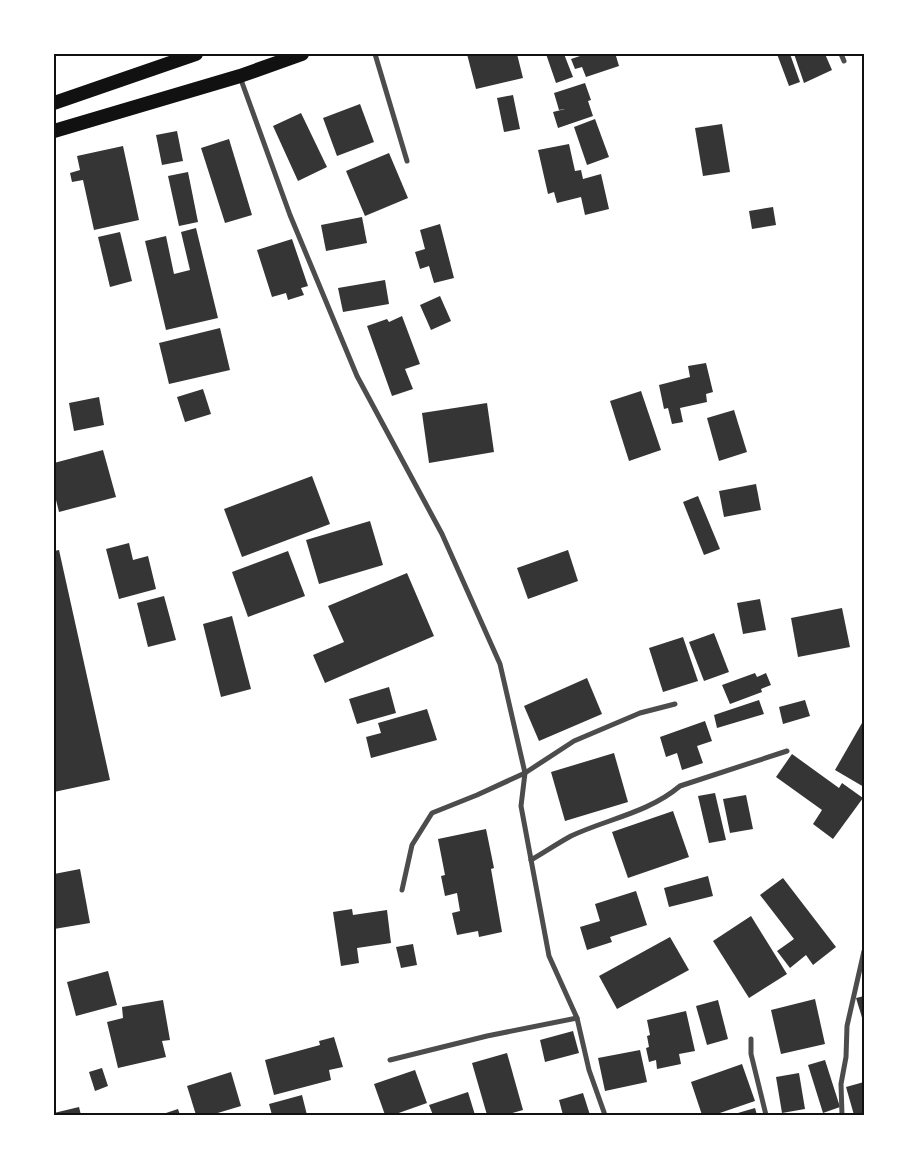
<svg xmlns="http://www.w3.org/2000/svg" width="918" height="1169" font-family="Roboto,sans-serif">
  <style>
    .building { fill: #353535 }
    .lines { fill: none; stroke-linecap: round; stroke-linejoin: round }
    .minor { stroke: #4c4c4c; stroke-width: 5 }
    .trunk { stroke: #111; stroke-width: 14 }
    .neatline { fill: none; stroke: #111; stroke-width: 2 }
  </style>
  <rect width="100%" height="100%" fill="#fff"/>
  <!-- building -->
  <g class="building">
    <path d="M 467,54 L 517,54 L 523,78 L 476,89 Z"/>
    <path d="M 546,54 L 564,54 L 573,77 L 556,83 Z"/>
    <path d="M 586,54 L 621,54 L 616,56 L 619,66 L 586,77 L 582,67 L 575,69 L 571,59 Z"/>
    <path d="M 777,54 L 790,54 L 800,82 L 789,86 Z"/>
    <path d="M 794,54 L 825,54 L 832,70 L 804,83 Z"/>
    <path d="M 585,83 L 591,100 L 588,101 L 593,116 L 558,128 L 553,112 L 565,109 L 559,110 L 554,93 Z"/>
    <path d="M 513,95 L 520,129 L 504,132 L 497,98 Z"/>
    <path d="M 360,104 L 374,142 L 337,156 L 323,118 Z"/>
    <path d="M 301,113 L 327,167 L 298,181 L 273,126 Z"/>
    <path d="M 595,119 L 609,157 L 587,165 L 574,127 Z"/>
    <path d="M 722,124 L 730,172 L 703,176 L 695,128 Z"/>
    <path d="M 177,131 L 183,161 L 162,165 L 156,135 Z"/>
    <path d="M 229,139 L 252,215 L 225,223 L 201,148 Z"/>
    <path d="M 569,144 L 575,171 L 581,170 L 583,179 L 601,174 L 609,209 L 585,215 L 581,197 L 557,203 L 554,192 L 548,194 L 538,150 Z"/>
    <path d="M 123,146 L 139,220 L 94,230 L 83,180 L 72,182 L 70,173 L 80,170 L 77,156 Z"/>
    <path d="M 389,153 L 408,198 L 365,216 L 346,171 Z"/>
    <path d="M 188,172 L 198,222 L 179,226 L 168,176 Z"/>
    <path d="M 773,207 L 776,225 L 752,229 L 749,211 Z"/>
    <path d="M 362,217 L 367,243 L 326,251 L 321,225 Z"/>
    <path d="M 440,224 L 454,278 L 434,283 L 429,266 L 420,269 L 415,252 L 425,249 L 420,230 Z"/>
    <path d="M 196,228 L 218,318 L 166,330 L 145,241 L 166,236 L 174,274 L 190,270 L 181,232 Z"/>
    <path d="M 120,232 L 132,281 L 110,287 L 98,237 Z"/>
    <path d="M 292,239 L 308,286 L 301,288 L 304,295 L 288,300 L 286,293 L 272,297 L 257,250 Z"/>
    <path d="M 385,280 L 389,304 L 343,312 L 338,288 Z"/>
    <path d="M 440,296 L 451,321 L 431,330 L 420,305 Z"/>
    <path d="M 402,316 L 420,364 L 405,369 L 413,389 L 392,396 L 367,326 L 387,319 L 389,322 Z"/>
    <path d="M 220,328 L 230,370 L 169,384 L 159,343 Z"/>
    <rect x="862" y="329" width="2" height="33"/>
    <path d="M 706,363 L 713,392 L 706,394 L 707,402 L 680,408 L 683,422 L 672,424 L 668,408 L 664,409 L 659,385 L 690,377 L 688,366 Z"/>
    <path d="M 203,389 L 211,414 L 185,422 L 177,397 Z"/>
    <path d="M 641,391 L 661,450 L 629,461 L 610,401 Z"/>
    <path d="M 99,397 L 104,425 L 74,431 L 69,403 Z"/>
    <path d="M 487,403 L 494,452 L 429,463 L 422,413 Z"/>
    <path d="M 734,410 L 747,452 L 719,461 L 707,418 Z"/>
    <path d="M 103,450 L 116,497 L 59,512 L 54,492 L 54,463 Z"/>
    <path d="M 312,476 L 330,524 L 242,557 L 224,509 Z"/>
    <path d="M 756,484 L 761,510 L 724,517 L 719,491 Z"/>
    <path d="M 698,496 L 720,549 L 704,555 L 683,502 Z"/>
    <path d="M 370,521 L 383,565 L 319,584 L 306,540 Z"/>
    <path d="M 129,543 L 133,560 L 148,556 L 156,589 L 119,599 L 106,549 Z"/>
    <path d="M 59,550 L 110,780 L 54,792 L 54,551 Z"/>
    <path d="M 568,550 L 578,581 L 528,599 L 517,568 Z"/>
    <path d="M 288,551 L 305,596 L 248,617 L 232,572 Z"/>
    <path d="M 407,573 L 434,636 L 325,683 L 313,655 L 344,642 L 328,606 Z"/>
    <path d="M 164,596 L 176,640 L 148,647 L 137,603 Z"/>
    <path d="M 760,599 L 766,630 L 743,634 L 737,603 Z"/>
    <path d="M 842,608 L 850,647 L 798,657 L 791,618 Z"/>
    <path d="M 232,616 L 251,689 L 221,697 L 203,624 Z"/>
    <path d="M 714,633 L 729,672 L 704,681 L 689,642 Z"/>
    <path d="M 683,637 L 698,681 L 663,692 L 649,648 Z"/>
    <path d="M 755,673 L 757,677 L 766,673 L 771,685 L 761,689 L 762,692 L 730,704 L 722,685 Z"/>
    <path d="M 587,678 L 602,714 L 539,741 L 524,706 Z"/>
    <path d="M 389,687 L 396,713 L 357,724 L 349,699 Z"/>
    <path d="M 759,700 L 764,714 L 717,728 L 714,715 Z"/>
    <path d="M 805,700 L 810,716 L 783,724 L 779,707 Z"/>
    <path d="M 427,709 L 437,740 L 371,758 L 366,737 L 381,733 L 378,723 Z"/>
    <path d="M 705,721 L 712,741 L 697,746 L 703,763 L 682,770 L 677,753 L 666,757 L 660,737 Z"/>
    <path d="M 862,723 L 864,724 L 864,787 L 835,770 Z"/>
    <path d="M 614,753 L 628,802 L 565,821 L 551,772 Z"/>
    <path d="M 792,754 L 839,788 L 842,783 L 863,798 L 833,839 L 813,824 L 822,810 L 776,777 Z"/>
    <path d="M 715,793 L 726,840 L 709,843 L 698,796 Z"/>
    <path d="M 746,795 L 753,829 L 730,833 L 723,799 Z"/>
    <path d="M 673,811 L 689,857 L 628,878 L 612,832 Z"/>
    <path d="M 486,829 L 494,868 L 491,869 L 502,932 L 479,937 L 478,931 L 457,935 L 452,913 L 460,911 L 457,893 L 445,896 L 441,876 L 445,875 L 438,839 Z"/>
    <path d="M 80,869 L 90,923 L 54,929 L 54,874 Z"/>
    <path d="M 708,876 L 713,896 L 669,907 L 664,888 Z"/>
    <path d="M 783,878 L 836,947 L 813,965 L 806,955 L 790,968 L 777,951 L 794,939 L 760,895 Z"/>
    <path d="M 636,891 L 647,925 L 610,937 L 612,942 L 587,950 L 580,927 L 600,921 L 595,904 Z"/>
    <path d="M 352,909 L 353,915 L 387,910 L 391,943 L 357,948 L 359,963 L 341,966 L 333,912 Z"/>
    <path d="M 751,916 L 787,974 L 749,998 L 713,941 Z"/>
    <path d="M 670,937 L 689,970 L 617,1009 L 599,976 Z"/>
    <path d="M 413,944 L 417,965 L 401,968 L 396,947 Z"/>
    <path d="M 108,971 L 117,1005 L 76,1016 L 67,982 Z"/>
    <path d="M 864,996 L 864,1024 L 856,998 Z"/>
    <path d="M 815,999 L 825,1044 L 781,1054 L 771,1010 Z"/>
    <path d="M 163,1000 L 170,1040 L 162,1041 L 166,1057 L 118,1068 L 107,1022 L 123,1018 L 122,1007 Z"/>
    <path d="M 718,1000 L 728,1039 L 707,1045 L 696,1006 Z"/>
    <path d="M 686,1011 L 695,1051 L 679,1054 L 681,1064 L 657,1069 L 656,1060 L 649,1062 L 646,1048 L 649,1047 L 647,1036 L 650,1035 L 647,1020 Z"/>
    <path d="M 573,1031 L 579,1053 L 545,1062 L 540,1040 Z"/>
    <path d="M 334,1037 L 343,1067 L 329,1070 L 331,1080 L 274,1095 L 265,1060 L 320,1045 L 319,1041 Z"/>
    <path d="M 640,1050 L 647,1082 L 605,1091 L 598,1058 Z"/>
    <path d="M 507,1053 L 523,1110 L 505,1115 L 487,1115 L 472,1063 Z"/>
    <path d="M 825,1060 L 840,1107 L 823,1113 L 808,1065 Z"/>
    <path d="M 742,1064 L 755,1101 L 714,1115 L 702,1115 L 691,1082 Z"/>
    <path d="M 102,1068 L 108,1086 L 95,1091 L 89,1072 Z"/>
    <path d="M 415,1070 L 427,1103 L 393,1115 L 385,1115 L 374,1084 Z"/>
    <path d="M 231,1072 L 241,1106 L 211,1115 L 196,1115 L 187,1086 Z"/>
    <path d="M 799,1073 L 805,1109 L 782,1113 L 776,1077 Z"/>
    <path d="M 864,1082 L 864,1115 L 854,1115 L 846,1087 Z"/>
    <path d="M 468,1092 L 475,1115 L 433,1115 L 429,1105 Z"/>
    <path d="M 583,1093 L 590,1115 L 563,1115 L 559,1100 Z"/>
    <path d="M 302,1095 L 307,1115 L 272,1115 L 269,1104 Z"/>
    <path d="M 79,1107 L 81,1115 L 54,1115 L 54,1113 Z"/>
    <path d="M 755,1108 L 757,1115 L 731,1115 Z"/>
    <path d="M 178,1109 L 180,1115 L 160,1115 Z"/>
  </g>
  <g class="lines">
    <!-- minor -->
    <g class="minor">
      <path d="M 375,54 L 407,161"/>
      <path d="M 841,54 L 844,61"/>
      <path d="M 240,77 L 290,215 L 357,376 L 442,534 L 500,664 L 525,773 L 521,806 L 549,956 L 577,1018 L 589,1070 L 605,1115"/>
      <path d="M 531,860 C 545,852 558,843 571,836 C 607,819 648,813 680,786 L 787,751"/>
      <path d="M 402,890 L 412,845 L 432,813 L 477,795 L 525,773 L 574,741 L 640,713 L 675,704"/>
      <path d="M 751,1039 L 751,1054 L 766,1115"/>
      <path d="M 390,1060 L 487,1036 L 577,1018"/>
      <path d="M 842,1115 L 841,1084 L 846,1057 L 847,1026 L 864,951"/>
    </g>
    <!-- trunk -->
    <g class="trunk">
      <path d="M 54,103 L 196,54"/>
      <path d="M 54,131 L 240,76 L 302,54"/>
    </g>
  </g>
  <!-- border -->
  <rect width="918" height="1169" fill="none" stroke="#ffffff" stroke-width="110"/>
  <rect x="55" y="55" width="808" height="1059" class="neatline"/>
</svg>
